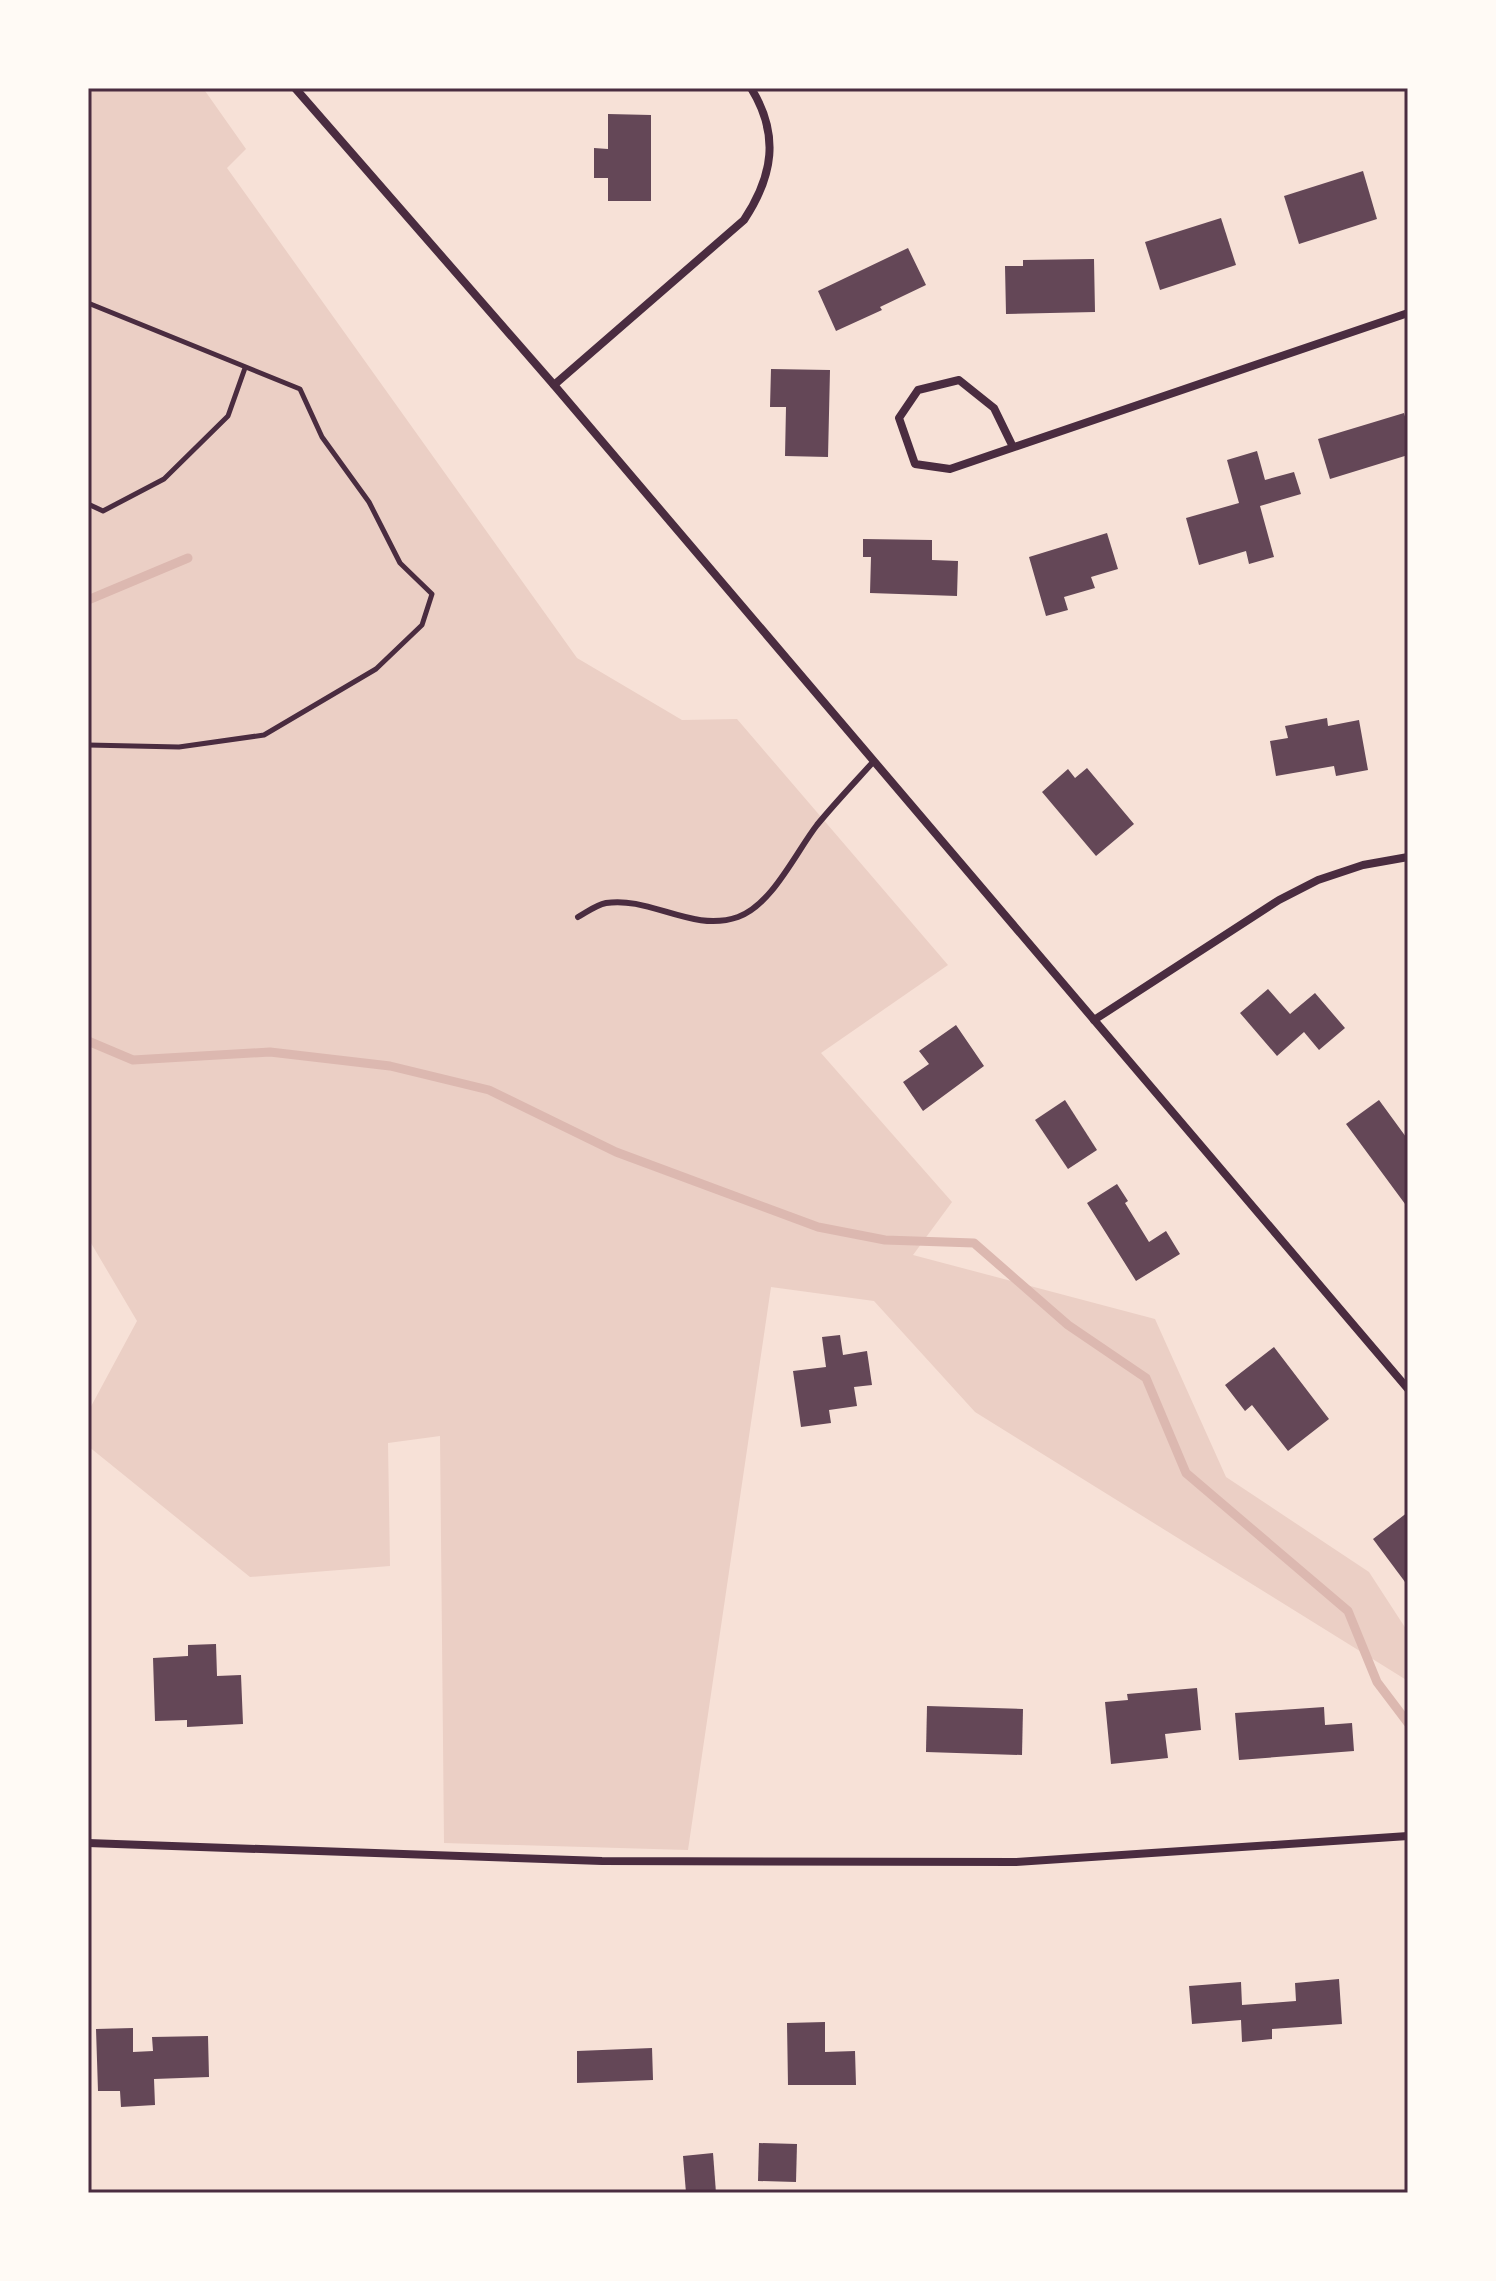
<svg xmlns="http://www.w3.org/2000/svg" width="1496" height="2281" font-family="'Nunito Sans',sans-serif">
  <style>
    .green { fill: #ebcfc5 }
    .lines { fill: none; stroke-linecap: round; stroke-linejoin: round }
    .stream { stroke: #dcb8b0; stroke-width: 9 }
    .building { fill: #644757 }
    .path { stroke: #4a2c40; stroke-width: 5 }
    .service { stroke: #4a2c40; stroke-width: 6 }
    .minor { stroke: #4a2c40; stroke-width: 8 }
    .neatline { fill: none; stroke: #4a2c40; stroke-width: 3 }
  </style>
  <rect width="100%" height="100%" fill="#f7e1d7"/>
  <!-- green -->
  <path class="green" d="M 88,88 L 203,88 L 246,149 L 227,168 L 577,658 L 682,720 L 737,719 L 948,965 L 821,1053 L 952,1202 L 913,1255 L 1155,1319 L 1226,1477 L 1369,1572 L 1408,1632 L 1408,1681 L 975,1412 L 874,1301 L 771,1287 L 688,1850 L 444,1843 L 440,1436 L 388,1443 L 390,1566 L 250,1577 L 88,1446 L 88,1412 L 137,1321 L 88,1238 Z"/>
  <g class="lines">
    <!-- stream -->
    <g class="stream">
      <path d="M 88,600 L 188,558"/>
      <path d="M 88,1041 L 133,1060 L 270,1052 L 390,1066 L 489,1090 L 616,1152 L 818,1227 L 885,1240 L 974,1243 L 1068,1325 L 1146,1378 L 1186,1473 L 1348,1611 L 1377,1682 L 1408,1723"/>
    </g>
  </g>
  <!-- building -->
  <g class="building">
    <path d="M 608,114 L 651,115 L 651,201 L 608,201 L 608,178 L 594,178 L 594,148 L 608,149 Z"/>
    <path d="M 1363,171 L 1377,219 L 1299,244 L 1284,196 Z"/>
    <path d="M 1221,218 L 1236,265 L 1160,290 L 1145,242 Z"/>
    <path d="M 908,248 L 926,285 L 880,307 L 882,310 L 836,331 L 818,291 Z"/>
    <path d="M 1094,259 L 1095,312 L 1006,314 L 1005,266 L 1023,266 L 1023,260 Z"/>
    <path d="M 771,369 L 830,370 L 828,457 L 785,456 L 786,407 L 770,407 Z"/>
    <path d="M 1404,413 L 1408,427 L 1408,455 L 1330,479 L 1318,439 Z"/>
    <path d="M 1257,451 L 1265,480 L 1294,472 L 1301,494 L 1260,506 L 1274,557 L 1249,564 L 1246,551 L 1199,565 L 1186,518 L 1239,503 L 1227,460 Z"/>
    <path d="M 1107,533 L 1118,569 L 1091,577 L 1095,588 L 1064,597 L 1068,610 L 1046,616 L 1029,557 Z"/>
    <path d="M 863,539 L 932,540 L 932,560 L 958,561 L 957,596 L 870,593 L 871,557 L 863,557 Z"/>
    <path d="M 1327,718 L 1328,726 L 1359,720 L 1368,770 L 1336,776 L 1334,766 L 1276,776 L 1270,741 L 1288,738 L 1285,726 Z"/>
    <path d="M 1087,768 L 1134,824 L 1096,856 L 1042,792 L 1068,769 L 1075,778 Z"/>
    <path d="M 1268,989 L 1290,1014 L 1315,993 L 1345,1028 L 1319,1050 L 1304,1032 L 1277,1056 L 1240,1013 Z"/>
    <path d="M 956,1025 L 984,1066 L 923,1111 L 903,1082 L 929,1064 L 919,1051 Z"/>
    <path d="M 1065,1100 L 1097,1150 L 1068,1169 L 1035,1120 Z"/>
    <path d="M 1379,1100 L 1406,1137 L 1408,1135 L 1408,1208 L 1346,1124 Z"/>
    <path d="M 1117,1184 L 1128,1201 L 1125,1203 L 1149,1242 L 1166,1231 L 1180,1254 L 1136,1281 L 1087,1203 Z"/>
    <path d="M 840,1335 L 843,1355 L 867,1351 L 872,1385 L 854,1387 L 857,1406 L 829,1410 L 831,1423 L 801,1427 L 793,1371 L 826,1367 L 822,1337 Z"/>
    <path d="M 1274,1347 L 1329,1419 L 1288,1451 L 1252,1405 L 1245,1411 L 1225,1385 Z"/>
    <path d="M 1408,1512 L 1408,1586 L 1373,1539 Z"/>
    <path d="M 216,1644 L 217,1676 L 241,1675 L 243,1724 L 187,1727 L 187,1720 L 155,1721 L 153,1658 L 188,1656 L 188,1645 Z"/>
    <path d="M 1197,1688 L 1201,1730 L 1165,1734 L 1168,1758 L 1111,1764 L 1105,1702 L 1128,1700 L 1127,1694 Z"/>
    <path d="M 927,1706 L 1023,1709 L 1022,1755 L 926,1752 Z"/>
    <path d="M 1324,1707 L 1325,1725 L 1352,1723 L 1354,1751 L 1239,1760 L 1235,1713 Z"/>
    <path d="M 1339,1979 L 1342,2024 L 1272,2029 L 1272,2039 L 1242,2042 L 1241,2020 L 1192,2024 L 1189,1986 L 1241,1982 L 1242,2005 L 1296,2001 L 1295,1983 Z"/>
    <path d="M 825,2022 L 825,2052 L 855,2051 L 856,2085 L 788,2085 L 787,2023 Z"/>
    <path d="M 133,2028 L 133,2052 L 153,2051 L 152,2037 L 208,2036 L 209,2077 L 154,2079 L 155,2105 L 121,2107 L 120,2091 L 98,2091 L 96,2029 Z"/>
    <path d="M 652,2048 L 653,2080 L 577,2083 L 577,2051 Z"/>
    <path d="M 759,2143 L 797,2144 L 796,2182 L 758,2181 Z"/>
    <path d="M 713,2153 L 716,2193 L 686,2193 L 683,2156 Z"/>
  </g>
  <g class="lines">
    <!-- path -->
    <g class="path">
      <path d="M 88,303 L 300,389 L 322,437 L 369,502 L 400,563 L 432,594 L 422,625 L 376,669 L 264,735 L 179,747 L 88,745"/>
      <path d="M 88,504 L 103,511 L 164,479 L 228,416 L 245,368"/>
    </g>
    <!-- service -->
    <path class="service" d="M 578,917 C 587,912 596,905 606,903 C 650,896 692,933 738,917 C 772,905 796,852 817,825 C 835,803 855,782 874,761"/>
    <!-- minor -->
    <g class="minor">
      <path d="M 295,88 L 554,385 L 1408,1389"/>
      <path d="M 554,385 L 744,220 C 773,176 780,135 751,88"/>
      <path d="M 1013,447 L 994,408 L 959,380 L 918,390 L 899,418 L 915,464 L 950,469 L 1408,313"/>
      <path d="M 1094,1020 L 1279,900 L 1318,880 L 1363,865 L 1408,857"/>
      <path d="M 88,1843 L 602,1861 L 1016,1862 L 1408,1836"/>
    </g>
  </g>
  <!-- border -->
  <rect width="1496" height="2281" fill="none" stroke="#fffaf5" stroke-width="180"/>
  <rect x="90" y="90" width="1316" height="2101" class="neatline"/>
</svg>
